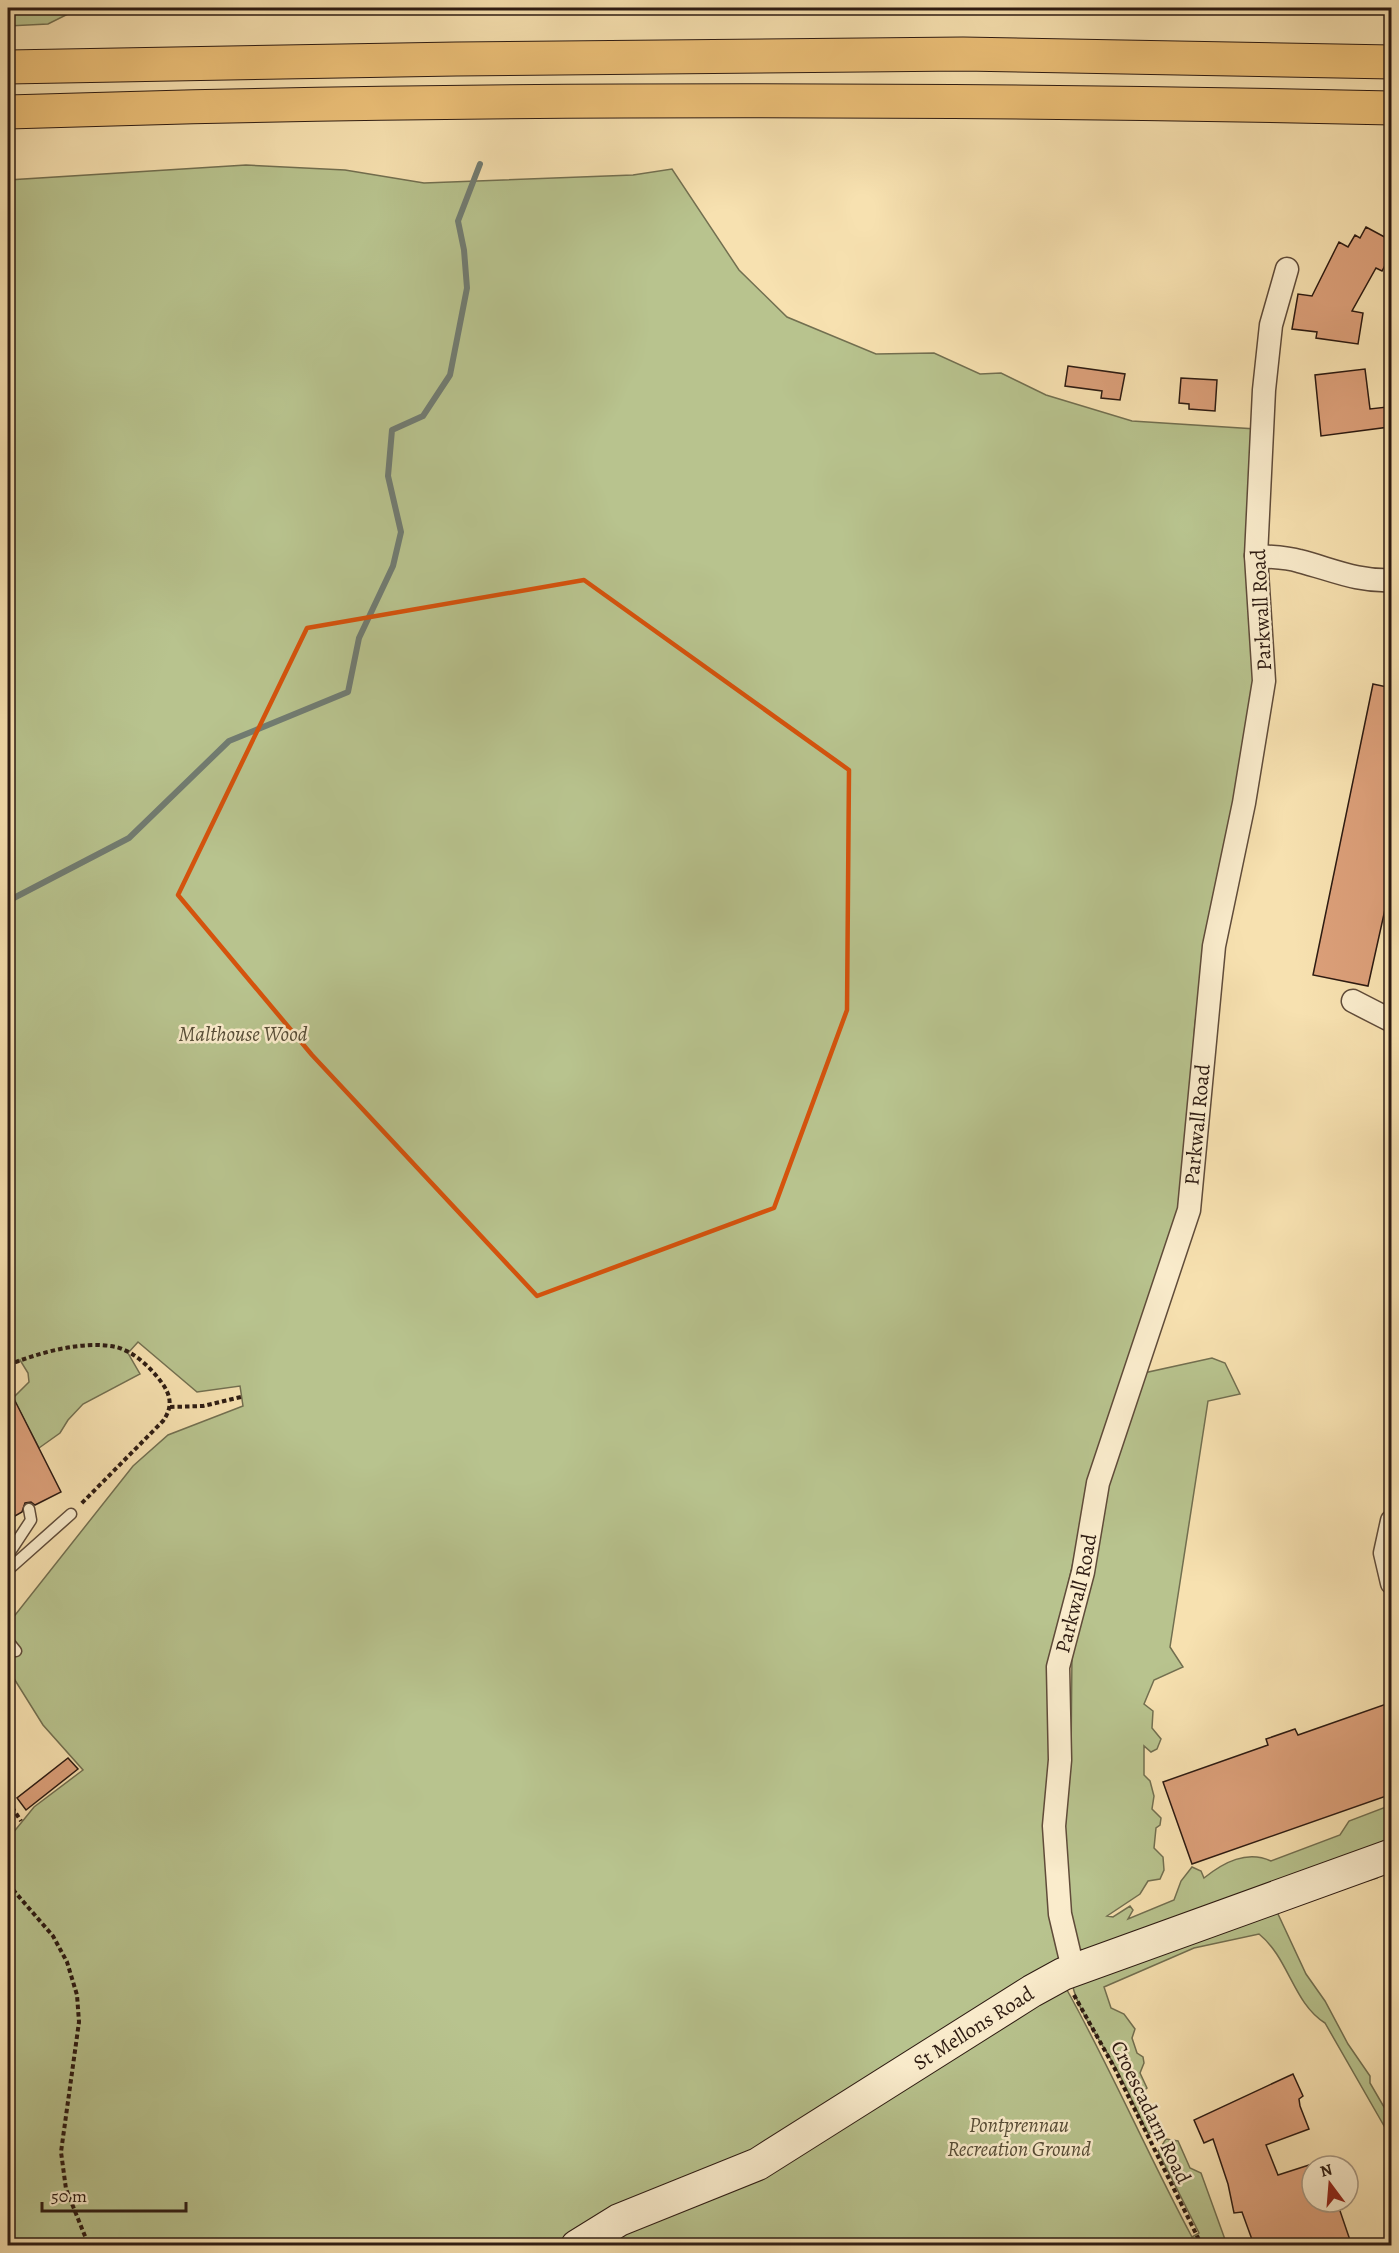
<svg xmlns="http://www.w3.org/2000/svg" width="1399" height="2253" font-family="Alegreya,serif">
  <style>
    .green { fill: #b8c38e; stroke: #726f50; stroke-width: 1.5 }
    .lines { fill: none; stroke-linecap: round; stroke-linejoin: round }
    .stream { stroke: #717c72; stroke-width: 6 }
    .building { fill: #dca07a; stroke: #2d1b12; stroke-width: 1.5 }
    .service-casing { stroke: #604c3a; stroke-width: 13 }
    .minor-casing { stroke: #604c3a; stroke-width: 25 }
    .secondary-casing { stroke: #2d1b12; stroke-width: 34 }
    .motorway-casing { stroke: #2d1b12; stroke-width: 35 }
    .path { stroke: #2d1b12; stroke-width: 4; stroke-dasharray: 4.5 3; stroke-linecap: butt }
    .service { stroke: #faeccc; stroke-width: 10 }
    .minor { stroke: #faeccc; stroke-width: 22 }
    .secondary { stroke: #faeccc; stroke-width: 32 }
    .motorway { stroke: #ecc078; stroke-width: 33 }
    .marked { fill: none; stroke: #d5530d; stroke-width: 4.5; stroke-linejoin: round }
    .labels { text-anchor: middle; stroke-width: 5; stroke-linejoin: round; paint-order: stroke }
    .street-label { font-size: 21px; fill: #2d1b12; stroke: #faeccc }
    .park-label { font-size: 21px; font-style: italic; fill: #574d37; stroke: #faeccc }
  </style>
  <rect width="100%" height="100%" fill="#f7e1b0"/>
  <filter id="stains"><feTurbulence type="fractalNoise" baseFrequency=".00333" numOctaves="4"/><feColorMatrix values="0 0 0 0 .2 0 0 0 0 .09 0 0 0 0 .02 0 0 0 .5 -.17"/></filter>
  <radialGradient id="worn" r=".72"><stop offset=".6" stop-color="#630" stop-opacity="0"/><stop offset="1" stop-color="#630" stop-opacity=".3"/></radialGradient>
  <!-- green -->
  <g class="green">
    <path d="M 8,8 L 127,8 L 76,10 L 48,24 L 8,26 Z"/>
    <path d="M 246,165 L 345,170 L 424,183 L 633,175 L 672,169 L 739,270 L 787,317 L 876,354 L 934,353 L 980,374 L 1001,373 L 1046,395 L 1132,421 L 1256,429 L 1258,676 L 1195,1023 L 1182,1198 L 1088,1496 L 1047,1678 L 1063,1850 L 1071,1761 L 1072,1651 L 1112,1469 L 1144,1373 L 1212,1358 L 1225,1363 L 1240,1394 L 1208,1401 L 1170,1647 L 1183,1667 L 1154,1680 L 1144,1704 L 1153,1711 L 1152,1728 L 1161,1739 L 1157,1749 L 1151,1752 L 1144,1746 L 1144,1775 L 1150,1781 L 1154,1796 L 1152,1809 L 1161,1818 L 1160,1825 L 1156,1828 L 1154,1848 L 1163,1857 L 1164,1870 L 1160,1879 L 1148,1881 L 1140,1894 L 1107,1916 L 1113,1917 L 1130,1906 L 1133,1910 L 1128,1919 L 1174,1900 L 1181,1881 L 1192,1867 L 1201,1871 L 1204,1878 C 1224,1862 1247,1850 1271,1861 L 1340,1835 L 1349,1821 L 1391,1805 L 1391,1868 L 1387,1867 L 1377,1878 L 1367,1881 L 1353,1879 L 1281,1906 L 1278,1914 L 1306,1974 L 1325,2001 L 1348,2044 L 1370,2076 L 1370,2083 L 1391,2119 L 1391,2138 L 1325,2023 C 1293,2003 1289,1958 1259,1934 L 1194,1948 L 1104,1987 L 1111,2008 L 1124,2014 L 1135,2029 L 1132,2038 L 1137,2053 L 1143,2057 L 1144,2063 L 1140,2073 L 1147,2088 L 1142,2092 L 1160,2128 L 1159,2133 L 1148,2133 C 1137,2112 1128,2090 1117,2070 C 1102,2041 1079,2016 1072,1983 L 1085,1951 L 1080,1949 L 825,2116 L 584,2230 L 560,2245 L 8,2245 L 8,1839 L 34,1807 L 83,1770 L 43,1725 L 8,1669 L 8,1624 L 133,1466 L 168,1435 L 243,1406 L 240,1386 L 197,1392 L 138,1342 L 128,1353 L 140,1374 L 83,1404 L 68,1420 L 60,1433 L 39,1448 L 13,1398 L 29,1382 L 28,1373 L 20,1360 L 8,1365 L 8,180 Z"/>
    <path d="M 1061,1987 L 1067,1990 C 1112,2071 1148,2155 1192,2237 L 1199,2233 L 1158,2151 L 1166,2139 L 1178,2141 L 1190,2168 L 1201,2173 L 1227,2245 L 593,2246 Z"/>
  </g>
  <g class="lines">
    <!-- stream -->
    <path class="stream" d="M 8,901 L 129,838 L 229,741 L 348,692 L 359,638 L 393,566 L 401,532 L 388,476 L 392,430 L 423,416 L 450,375 L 467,288 L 464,250 L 458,221 L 480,164"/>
  </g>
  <!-- building -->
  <g class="building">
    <path d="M 1366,227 L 1392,241 L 1392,253 L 1382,271 L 1376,268 L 1352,311 L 1363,313 L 1358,344 L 1316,338 L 1317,332 L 1292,329 L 1298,294 L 1312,296 L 1339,242 L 1348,247 L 1355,235 L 1360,238 Z"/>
    <path d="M 1068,366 L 1125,374 L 1120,400 L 1101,398 L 1102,391 L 1065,386 Z"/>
    <path d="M 1365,369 L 1370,409 L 1387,407 L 1389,427 L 1321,436 L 1315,375 Z"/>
    <path d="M 1181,378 L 1217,380 L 1215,411 L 1189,409 L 1189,404 L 1179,403 Z"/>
    <path d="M 1373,684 L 1392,688 L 1392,878 L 1368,986 L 1313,975 Z"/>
    <path d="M 8,1387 L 61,1492 L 35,1505 L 31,1502 L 25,1503 L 22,1512 L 8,1520 Z"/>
    <path d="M 1392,1702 L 1392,1794 L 1192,1864 L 1163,1782 L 1268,1745 L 1266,1739 L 1295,1729 L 1298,1735 Z"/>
    <path d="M 68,1758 L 78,1769 L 26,1810 L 17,1798 Z"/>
    <path d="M 1293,2074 L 1303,2096 L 1299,2099 L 1300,2106 L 1309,2129 L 1266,2145 L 1278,2175 L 1312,2164 L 1312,2202 L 1337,2202 L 1352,2246 L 1270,2246 L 1268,2239 L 1254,2245 L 1242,2212 L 1234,2213 L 1228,2184 L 1213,2139 L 1204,2143 L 1194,2120 Z"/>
  </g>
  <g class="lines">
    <!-- service casing -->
    <g class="service-casing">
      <g id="service">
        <path d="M 8,1555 L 31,1520 L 29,1509"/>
        <path d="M 8,1570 L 71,1514"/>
        <path d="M 8,1641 L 16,1651"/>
        <path d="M 1391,2230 L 1392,2231"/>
      </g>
    </g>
    <!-- minor casing -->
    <g class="minor-casing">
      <g id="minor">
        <path d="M 1256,556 C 1270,557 1286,557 1299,561 C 1331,569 1357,582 1392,580"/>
        <path d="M 1353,1001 L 1392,1021"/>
        <path d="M 1392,1521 L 1385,1553 L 1392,1583"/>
        <path id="s1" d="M 1073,1969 L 1060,1914 L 1054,1826 L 1060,1760 L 1058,1667 L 1083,1572 L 1098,1483 L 1189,1210 L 1214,946 L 1244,803 L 1264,681 L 1256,556 L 1264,390 L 1271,325 L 1287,269"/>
      </g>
    </g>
    <!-- secondary casing -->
    <g class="secondary-casing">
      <g id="secondary">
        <path id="s2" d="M 577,2246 L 619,2220 L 758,2164 L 1032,1991 L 1063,1974 L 1392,1855"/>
      </g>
    </g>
    <!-- motorway casing -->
    <g class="motorway-casing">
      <g id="motorway">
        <path d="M 8,67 L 456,59 L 963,54 L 1392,62"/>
        <path d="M 8,112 C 469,97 930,98 1392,108"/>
      </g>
    </g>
    <!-- path -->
    <g class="path">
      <path d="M 8,1365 C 38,1353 83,1340 116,1347 C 135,1352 151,1368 162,1383 C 172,1397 172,1408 163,1421 L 81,1504"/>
      <path d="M 170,1407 L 203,1406 L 241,1397"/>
      <path d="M 8,1801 L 21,1821"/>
      <path d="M 8,1884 L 53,1936 L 67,1962 L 77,1995 L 79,2022 L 61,2152 L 66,2189 L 89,2246"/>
      <path d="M 1074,1995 L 1114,2067 L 1202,2246"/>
    </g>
    <!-- service -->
    <use href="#service" class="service"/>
    <!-- minor -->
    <use href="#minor" class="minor"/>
    <!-- secondary -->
    <use href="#secondary" class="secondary"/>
    <!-- motorway -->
    <use href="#motorway" class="motorway"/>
  </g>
  <!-- marked area -->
  <path class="marked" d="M 584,580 L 849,770 L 847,1010 L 774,1208 L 537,1296 L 312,1055 L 178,895 L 307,628 Z"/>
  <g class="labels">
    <!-- street labels -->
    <g class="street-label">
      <text transform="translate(1261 610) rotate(-93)" y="7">Parkwall Road</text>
      <text dy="7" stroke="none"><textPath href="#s1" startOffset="866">Parkwall Road</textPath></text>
      <text dy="7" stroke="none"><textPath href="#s1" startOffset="380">Parkwall Road</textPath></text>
      <text dy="7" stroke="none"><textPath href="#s2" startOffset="454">St Mellons Road</textPath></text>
      <text transform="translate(1151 2112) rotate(64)" y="7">Croescadarn Road</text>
    </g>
    <!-- park labels -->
    <g class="park-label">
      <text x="243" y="1041">Malthouse Wood</text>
      <text x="1019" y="2132">Pontprennau<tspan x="1019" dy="24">Recreation Ground</tspan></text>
    </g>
  </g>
  <!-- margin -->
  <rect width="1399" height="2253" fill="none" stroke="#f7e1b0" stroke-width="30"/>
  <rect x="9" y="9" width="1381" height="2235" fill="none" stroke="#2d1b12" stroke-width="3"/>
  <rect x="15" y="15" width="1369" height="2223" fill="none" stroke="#2d1b12" stroke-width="1.5"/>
  <!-- north arrow -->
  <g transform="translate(1330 2184) rotate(344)"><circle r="28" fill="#faeccc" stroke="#a89882" stroke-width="1.5"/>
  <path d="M0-4.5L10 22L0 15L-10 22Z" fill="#8f2418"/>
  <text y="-9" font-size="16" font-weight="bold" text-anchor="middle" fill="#2d1b12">N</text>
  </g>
  <!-- scale -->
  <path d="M42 2202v9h144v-9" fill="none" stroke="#2d1b12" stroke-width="3"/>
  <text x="51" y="2202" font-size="18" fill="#2d1b12" stroke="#faeccc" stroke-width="4.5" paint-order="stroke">50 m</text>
  <rect width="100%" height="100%" filter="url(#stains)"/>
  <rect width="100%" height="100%" fill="url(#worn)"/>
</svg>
